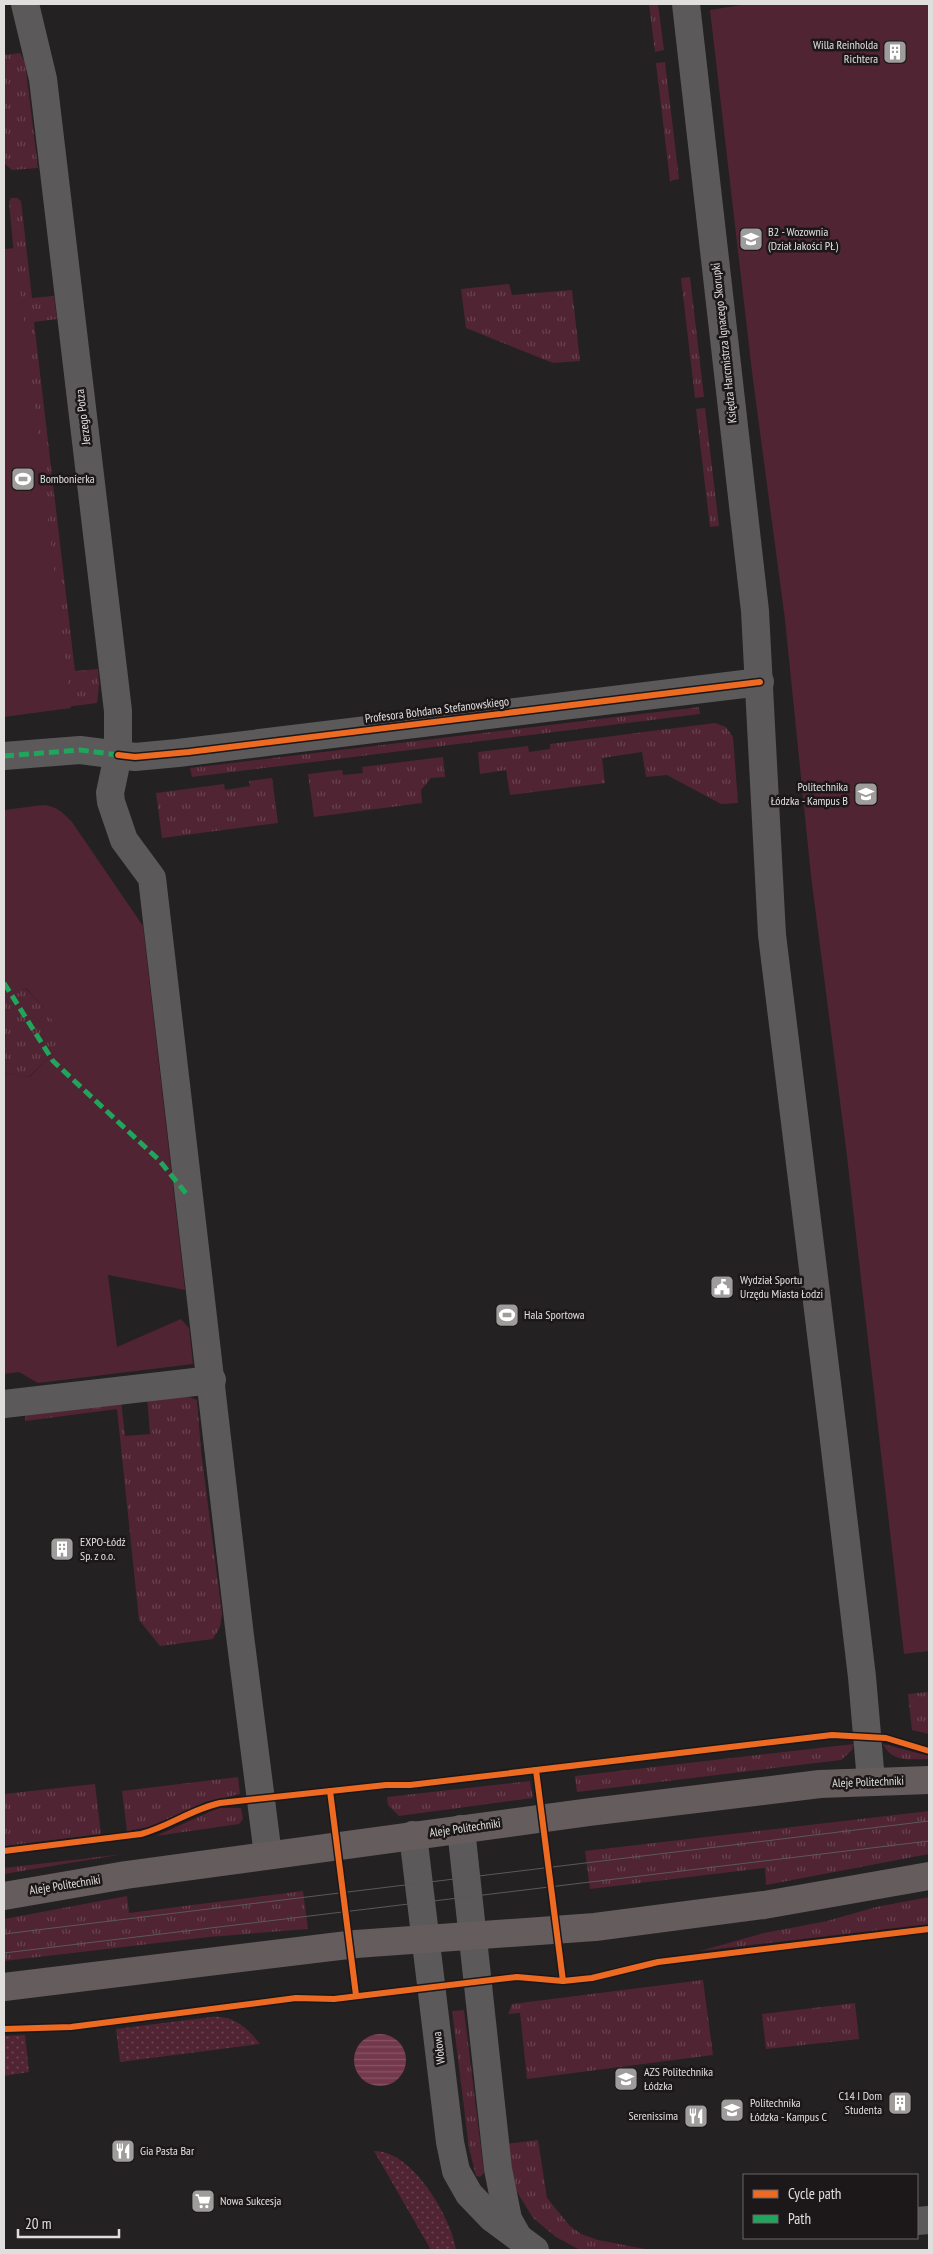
<svg xmlns="http://www.w3.org/2000/svg" width="933" height="2254" font-family="'PT Sans Narrow',sans-serif">
  <style>
    .grass { fill: url(#grass-tufts) }
    .park { fill: #502433 }
    .garden { fill: url(#garden-dots) }
    .water { fill: url(#water-rules) }
    .lines { fill: none; stroke-linecap: round; stroke-linejoin: round }
    .minor { stroke: #5b5959; stroke-width: 28 }
    .major { stroke: #655c5e; stroke-width: 28 }
    .tram { stroke: #5b5959; stroke-width: 1 }
    .quiet { stroke: #20a55d; stroke-width: 5; stroke-dasharray: 10 5; stroke-linecap: butt }
    .cycleway-casing { stroke: #1c1718; stroke-width: 9 }
    .cycleway { stroke: #ed6a23; stroke-width: 6 }
    .labels { text-anchor: middle; stroke-width: 5; stroke-linejoin: round; paint-order: stroke }
    .poi-label { font-size: 12px; fill: #e1dede; stroke: #1c1718; text-anchor: start }
    .street-label { font-size: 12px; fill: #e1dede; stroke: #1c1718 }
  </style>
  <defs>
    <pattern id="grass-tufts" width="24" height="20" patternUnits="userSpaceOnUse" patternTransform="scale(1.25)"><rect width="24" height="20" fill="#502433"/><path d="M3 7l-1-3M5 7V3M7 7l1-3M15 17l-1-3M17 17v-4M19 17l1-3" fill="none" stroke="#694350"/></pattern>
    <pattern id="garden-dots" width="8" height="8" patternUnits="userSpaceOnUse" patternTransform="scale(1.25)"><rect width="8" height="8" fill="#502433"/><path d="M2 2h.1M6 6h.1" fill="none" stroke="#694350" stroke-width="1.8" stroke-linecap="round"/></pattern>
    <pattern id="water-rules" width="6" height="5" patternUnits="userSpaceOnUse" patternTransform="scale(1.25)"><rect width="6" height="5" fill="#73384c"/><path d="M0 2.5h6" fill="none" stroke="#875465"/></pattern>
  </defs>
  <rect width="100%" height="100%" fill="#242122"/>
  <!-- grass -->
  <g class="grass">
    <path d="M 649,4 L 658,4 L 664,50 L 655,52 Z"/>
    <path d="M 20,53 L 25,62 L 38,168 L 12,170 L 5,164 L 4,154 L 4,55 Z"/>
    <path d="M 665,62 L 679,179 L 670,181 L 656,63 Z"/>
    <path d="M 11,198 L 17,198 L 21,201 L 32,298 L 54,296 L 57,319 L 34,322 L 75,671 L 98,669 L 99,685 L 97,703 L 57,708 L 9,202 Z"/>
    <path d="M 690,277 L 704,397 L 695,398 L 681,278 Z"/>
    <path d="M 509,284 L 512,295 L 572,290 L 580,361 L 553,363 L 466,328 L 461,289 Z"/>
    <path d="M 705,408 L 719,526 L 710,527 L 696,409 Z"/>
    <path d="M 699,707 L 700,714 L 192,777 L 190,768 Z"/>
    <path d="M 715,723 L 726,727 L 733,737 L 738,803 L 721,804 L 667,775 L 646,777 L 642,752 L 602,758 L 605,783 L 510,795 L 506,770 L 480,774 L 478,752 L 528,746 L 529,752 L 550,749 L 550,744 Z"/>
    <path d="M 443,757 L 445,777 L 431,778 L 421,790 L 422,803 L 314,817 L 308,774 L 342,770 L 343,775 L 363,773 L 362,767 Z"/>
    <path d="M 272,778 L 278,823 L 162,838 L 156,793 L 224,784 L 225,790 L 250,786 L 249,781 Z"/>
    <path d="M 25,988 L 38,1001 L 67,1039 L 29,1077 L 4,1073 L 4,1001 Z"/>
    <path d="M 177,1392 L 197,1400 L 201,1450 L 222,1614 L 220,1627 L 213,1639 L 160,1646 L 139,1620 L 117,1409 L 25,1421 L 25,1414 L 121,1400 L 125,1436 L 150,1434 L 147,1396 Z"/>
    <path d="M 929,1692 L 929,1734 L 912,1730 L 908,1694 Z"/>
    <path d="M 854,1744 L 852,1750 L 841,1760 L 577,1792 L 575,1776 Z"/>
    <path d="M 883,1744 L 929,1756 L 929,1759 C 911,1759 892,1763 883,1744 Z"/>
    <path d="M 238,1777 L 240,1794 L 205,1802 L 154,1826 L 127,1831 L 122,1791 Z"/>
    <path d="M 530,1781 L 533,1798 L 399,1816 L 388,1805 L 387,1797 Z"/>
    <path d="M 95,1784 L 101,1834 L 4,1846 L 4,1794 Z"/>
    <path d="M 221,1808 L 241,1808 L 243,1819 L 239,1824 L 156,1836 L 214,1810 Z"/>
    <path d="M 929,1811 L 929,1854 L 766,1885 L 765,1868 L 590,1889 L 585,1851 Z"/>
    <path d="M 124,1854 L 4,1874 L 4,1868 Z"/>
    <path d="M 303,1891 L 308,1929 L 209,1937 L 4,1961 L 4,1919 L 127,1896 L 129,1913 Z"/>
    <path d="M 929,1897 L 929,1924 L 700,1951 L 764,1933 L 827,1921 L 876,1907 Z"/>
    <path d="M 703,1980 L 713,2055 L 527,2079 L 520,2013 L 508,2014 L 512,2004 Z"/>
    <path d="M 855,2003 L 859,2039 L 766,2049 L 762,2014 Z"/>
    <path d="M 464,2010 L 484,2173 L 480,2177 L 476,2176 L 469,2148 L 452,2011 Z"/>
    <path d="M 538,2140 L 547,2198 L 570,2226 L 581,2234 L 598,2240 L 650,2250 L 580,2250 L 556,2237 L 533,2218 L 514,2187 L 507,2144 Z"/>
  </g>
  <!-- park -->
  <g class="park">
    <path d="M 741,4 L 929,4 L 929,1651 L 904,1654 L 846,1148 L 811,876 L 785,620 L 752,372 L 710,10 L 741,5 Z"/>
    <path d="M 15,248 L 71,708 L 4,717 L 4,249 Z"/>
    <path d="M 43,805 C 57,806 62,812 72,822 L 143,926 L 185,1290 L 108,1275 L 117,1347 L 181,1319 L 189,1328 L 193,1364 L 38,1383 L 19,1372 L 4,1374 L 4,1073 L 30,1077 L 66,1039 L 38,1001 L 26,988 L 4,1001 L 4,810 Z"/>
  </g>
  <!-- garden -->
  <g class="garden">
    <path d="M 211,2017 C 233,2015 247,2027 260,2044 L 120,2062 L 116,2029 Z"/>
    <path d="M 25,2035 L 29,2072 L 4,2076 L 4,2036 Z"/>
    <path d="M 374,2151 C 412,2150 451,2217 456,2250 L 431,2250 Z"/>
  </g>
  <!-- water -->
  <circle class="water" cx="380" cy="2060" r="26"/>
  <g class="lines">
    <!-- minor -->
    <g class="minor">
      <path d="M 25,4 L 43,79 L 118,711 L 118,755 L 110,793 L 111,802 L 124,840 L 152,878 L 240,1636 L 268,1855"/>
      <path d="M 686,4 L 755,611 L 772,935 L 833,1432 L 862,1677 L 871,1781"/>
      <path d="M 4,756 L 80,750 L 135,757 L 178,753 L 760,682"/>
      <path d="M 4,1404 L 212,1380"/>
      <path d="M 461,1829 L 498,2169 L 508,2219 L 517,2235"/>
      <path d="M 413,1835 L 450,2142 L 456,2171 L 469,2194 L 492,2218 L 535,2250"/>
      <path d="M 917,2221 L 929,2220"/>
    </g>
    <!-- major -->
    <g class="major">
      <path d="M 4,1896 L 126,1875 L 590,1812 L 820,1784 L 929,1780"/>
      <path d="M 4,1987 L 356,1944 L 595,1927 L 764,1905 L 929,1876"/>
    </g>
    <!-- tram -->
    <g class="tram">
      <path d="M 4,1934 L 929,1821"/>
      <path d="M 4,1953 L 929,1841"/>
    </g>
    <!-- quiet -->
    <g class="quiet">
      <path d="M 4,756 L 80,750 L 118,755"/>
      <path d="M 4,983 L 53,1061 L 159,1160 L 189,1197"/>
    </g>
    <!-- cycleway casing -->
    <g class="cycleway-casing">
      <g id="cycleway">
        <path d="M 118,755 L 135,757 L 189,752 L 760,682"/>
        <path d="M 536,1770 L 563,1981"/>
        <path d="M 330,1791 L 356,1995"/>
        <path d="M 4,1851 L 141,1834 C 168,1827 192,1809 220,1803 L 386,1785 L 410,1785 L 832,1735 L 886,1738 L 929,1751"/>
        <path d="M 4,2029 L 71,2027 L 296,1998 L 334,1999 L 517,1977 L 563,1981 L 592,1978 L 658,1962 L 929,1929"/>
      </g>
    </g>
    <!-- cycleway -->
    <use href="#cycleway" class="cycleway"/>
  </g>
  <!-- icons -->
  <defs>
    <g id="building-square" transform="scale(1.25)"><rect x="-9" y="-9" width="18" height="18" rx="4" fill="#9f9c9c" stroke="#1c1718"/><path d="M-4-6H4V6H1V3H-1V6H-4ZM-2.5-4.3h1.7v1.8h-1.7ZM.8-4.3h1.7v1.8H.8ZM-2.5-1h1.7V.8h-1.7ZM.8-1h1.7V.8H.8Z" fill="#fff"/></g>
    <g id="university-square" transform="scale(1.25)"><rect x="-9" y="-9" width="18" height="18" rx="4" fill="#9f9c9c" stroke="#1c1718"/><path d="M0-5L7-2L0 1L-7-2ZM-4 1L0 2.5L4 1V4Q0 6-4 4Z" fill="#fff"/></g>
    <g id="stadium-square" transform="scale(1.25)"><rect x="-9" y="-9" width="18" height="18" rx="4" fill="#9f9c9c" stroke="#1c1718"/><path d="M0-5a6.5 5 0 1 0 0 10a6.5 5 0 1 0 0-10ZM-3.5-1.8h7v3.6h-7Z" fill="#fff"/></g>
    <g id="civic-square" transform="scale(1.25)"><rect x="-9" y="-9" width="18" height="18" rx="4" fill="#9f9c9c" stroke="#1c1718"/><path d="M-.6-6.5H3V-4.5H.6V-3L4-1V1h2V6H-6V1h2V-1L-.6-3ZM-1.2 2.5V6h2.4V2.5Z" fill="#fff"/></g>
    <g id="restaurant-square" transform="scale(1.25)"><rect x="-9" y="-9" width="18" height="18" rx="4" fill="#9f9c9c" stroke="#1c1718"/><path d="M-5-6h1v4h1v-4h1v4h1v-4h1v5L-1.5 .5V6h-2V.5L-5-1ZM5-6V6H3V1.5H1.5Q1.5-4 5-6Z" fill="#fff"/></g>
    <g id="supermarket-square" transform="scale(1.25)"><rect x="-9" y="-9" width="18" height="18" rx="4" fill="#9f9c9c" stroke="#1c1718"/><path d="M-6-5.5h2.5l.6 2H6L4.5 2H-2.5L-4.4-4H-6ZM-1.5 3.2a1.3 1.3 0 1 0 .1 0ZM3 3.2a1.3 1.3 0 1 0 .1 0Z" fill="#fff"/></g>
  </defs>
  <g fill-rule="evenodd">
    <use href="#building-square" x="895" y="52"/>
    <use href="#university-square" x="751" y="239"/>
    <use href="#stadium-square" x="23" y="479"/>
    <use href="#university-square" x="866" y="794"/>
    <use href="#civic-square" x="722" y="1287"/>
    <use href="#stadium-square" x="507" y="1315"/>
    <use href="#building-square" x="62" y="1549"/>
    <use href="#university-square" x="626" y="2079"/>
    <use href="#building-square" x="900" y="2103"/>
    <use href="#university-square" x="732" y="2110"/>
    <use href="#restaurant-square" x="696" y="2116"/>
    <use href="#restaurant-square" x="123" y="2151"/>
    <use href="#supermarket-square" x="203" y="2201"/>
  </g>
  <g class="labels">
    <!-- poi labels -->
    <g class="poi-label">
      <text x="878" y="49" text-anchor="end">Willa Reinholda<tspan x="878" dy="14">Richtera</tspan></text>
      <text x="768" y="236">B2 - Wozownia<tspan x="768" dy="14">(Dział Jakości PŁ)</tspan></text>
      <text x="40" y="483">Bombonierka</text>
      <text x="848" y="791" text-anchor="end">Politechnika<tspan x="848" dy="14">Łódzka - Kampus B</tspan></text>
      <text x="740" y="1284">Wydział Sportu<tspan x="740" dy="14">Urzędu Miasta Łodzi</tspan></text>
      <text x="524" y="1319">Hala Sportowa</text>
      <text x="80" y="1546">EXPO-Łódź<tspan x="80" dy="14">Sp. z o.o.</tspan></text>
      <text x="644" y="2076">AZS Politechnika<tspan x="644" dy="14">Łódzka</tspan></text>
      <text x="882" y="2100" text-anchor="end">C14 I Dom<tspan x="882" dy="14">Studenta</tspan></text>
      <text x="750" y="2107">Politechnika<tspan x="750" dy="14">Łódzka - Kampus C</tspan></text>
      <text x="678" y="2120" text-anchor="end">Serenissima</text>
      <text x="140" y="2155">Gia Pasta Bar</text>
      <text x="220" y="2205">Nowa Sukcesja</text>
    </g>
    <!-- street labels -->
    <g class="street-label">
      <text transform="translate(724 343) rotate(-96)" y="4">Księdza Harcmistrza Ignacego Skorupki</text>
      <text transform="translate(83 417) rotate(-97)" y="4">Jerzego Potza</text>
      <text transform="translate(437 710) rotate(-7)" y="4">Profesora Bohdana Stefanowskiego</text>
      <text transform="translate(868 1782) rotate(-2)" y="4">Aleje Politechniki</text>
      <text transform="translate(465 1828) rotate(-8)" y="4">Aleje Politechniki</text>
      <text transform="translate(65 1885) rotate(-9)" y="4">Aleje Politechniki</text>
      <text transform="translate(439 2048) rotate(-97)" y="4">Wołowa</text>
    </g>
  </g>
  <!-- border -->
  <rect width="933" height="2254" fill="none" stroke="#e1dede" stroke-width="10"/>
  <!-- legend -->
  <rect x="743" y="2174" width="175" height="65" fill="#1c1718" stroke="#6b6767"/>
  <rect x="753" y="2190" width="25" height="8" fill="#ed6a23" stroke="#6b6767"/>
  <text x="788" y="2199" font-size="15" fill="#e1dede">Cycle path</text>
  <rect x="753" y="2215" width="25" height="8" fill="#20a55d" stroke="#6b6767"/>
  <text x="788" y="2224" font-size="15" fill="#e1dede">Path</text>
  <!-- scale -->
  <path d="M18 2229v8h101v-8" fill="none" stroke="#e1dede" stroke-width="2.5"/>
  <text x="25" y="2229" font-size="15" fill="#e1dede" stroke="#1c1718" stroke-width="4" paint-order="stroke">20 m</text>
</svg>
